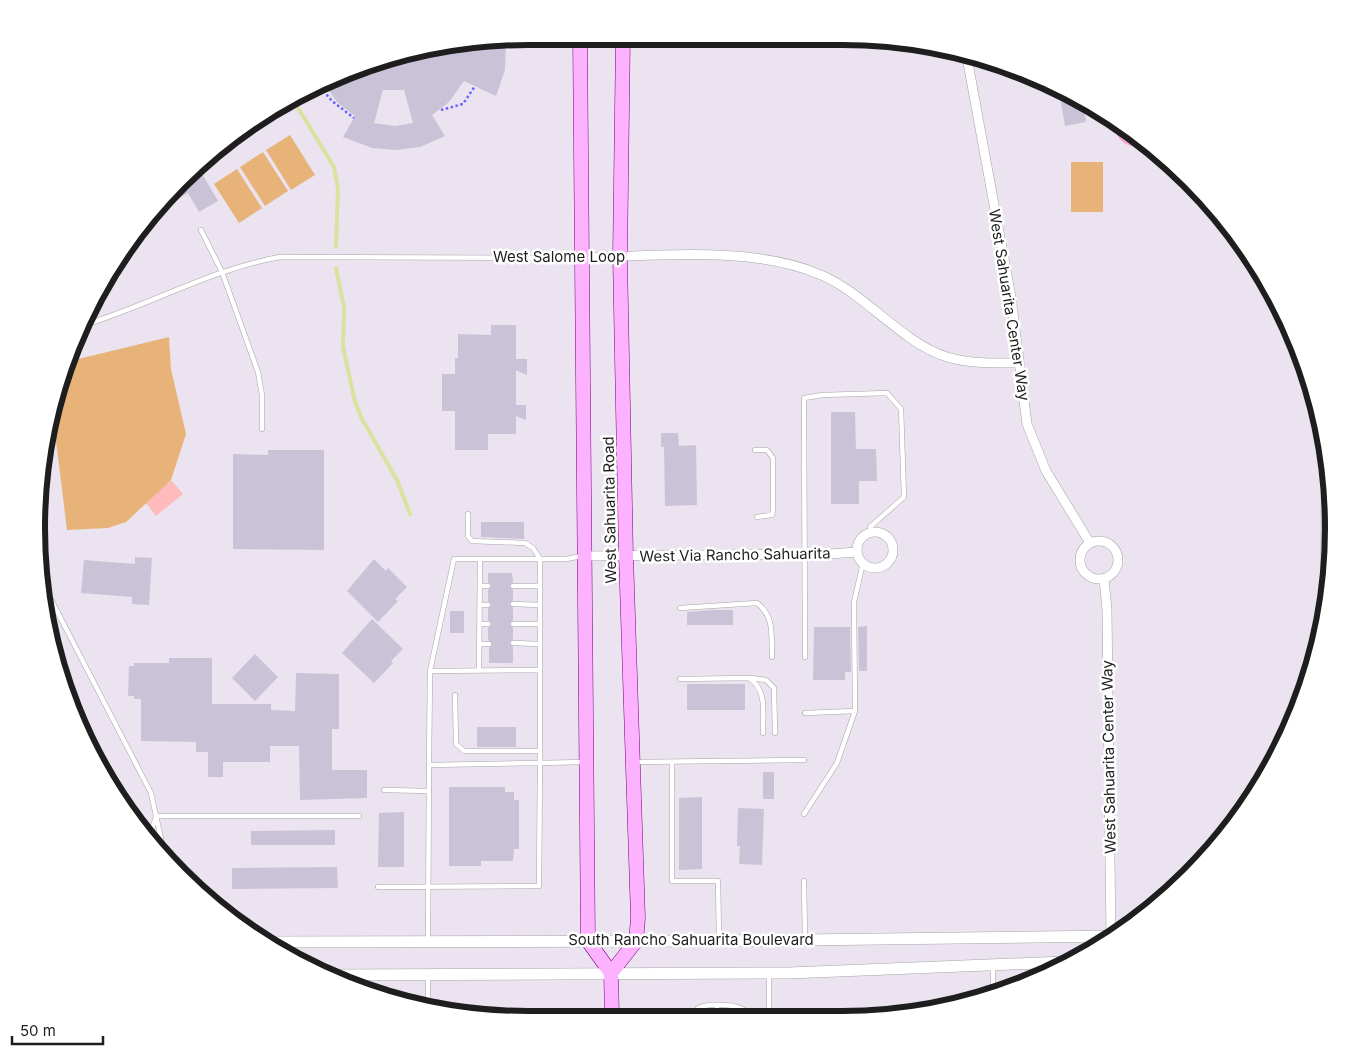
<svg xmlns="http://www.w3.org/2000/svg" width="1370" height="1056" font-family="Inter,sans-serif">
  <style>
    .grass { fill: #f0a3d0 }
    .park { fill: #ffbbbc }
    .pitch { fill: #e8b379 }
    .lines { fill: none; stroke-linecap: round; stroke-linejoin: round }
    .stream { stroke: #d9e29f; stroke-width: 4 }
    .building { fill: #cac3d7; fill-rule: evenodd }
    .service-casing { stroke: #a5a5a5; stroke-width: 5.5 }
    .minor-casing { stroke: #a5a5a5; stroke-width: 10 }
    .tertiary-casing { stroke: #a5a5a5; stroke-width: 12 }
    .secondary-casing { stroke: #7a0078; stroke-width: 15 }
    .path { stroke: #6765ff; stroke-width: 2.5; stroke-dasharray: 2.5 2.5; stroke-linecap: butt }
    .service { stroke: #fff; stroke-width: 4.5 }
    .minor { stroke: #fff; stroke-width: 9 }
    .tertiary { stroke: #fff; stroke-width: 11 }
    .secondary { stroke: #fcb2ff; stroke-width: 14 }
    .labels { text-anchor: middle; stroke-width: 5; stroke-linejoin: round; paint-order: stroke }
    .street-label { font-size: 15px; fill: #1e1e1e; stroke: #fff }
    .rim { fill: none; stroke: #1e1e1e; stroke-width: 6 }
  </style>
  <rect width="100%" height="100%" fill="#ebe3f0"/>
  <!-- grass -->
  <path class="grass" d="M 1112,120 L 1147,144 C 1126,151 1116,140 1112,120 Z"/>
  <!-- park -->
  <path class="park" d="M 171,480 L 183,494 L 156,516 L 145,502 Z"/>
  <!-- pitch -->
  <g class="pitch">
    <path d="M 290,135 L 315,175 L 291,190 L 266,150 Z"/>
    <path d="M 263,152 L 288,191 L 265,206 L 240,167 Z"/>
    <rect x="1071" y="162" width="32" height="50"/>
    <path d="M 237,169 L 262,208 L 239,223 L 214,184 Z"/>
    <path d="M 169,337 L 171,369 L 186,434 L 171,480 L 126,522 L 108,528 L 67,530 L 52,409 L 53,401 L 70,361 Z"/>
  </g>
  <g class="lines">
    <!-- stream -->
    <g class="stream">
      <path d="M 292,98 L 334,167 L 338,189 L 336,247"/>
      <path d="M 336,268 L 344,308 L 343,347 L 355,402 L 362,419 L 397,480 L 410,514"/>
    </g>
  </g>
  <!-- building -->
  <g class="building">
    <path d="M 506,39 L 505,70 L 496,96 L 464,81 L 449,102 L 432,115 L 445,136 L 420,147 L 396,150 L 372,148 L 343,137 L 355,116 L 337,102 L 325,85 L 400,53 ZM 383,90 L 404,90 L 413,123 L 395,126 L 374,123 Z"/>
    <path d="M 1058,86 L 1083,101 L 1086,122 L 1065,126 Z"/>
    <path d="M 198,167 L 218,201 L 199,212 L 188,193 L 158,211 L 180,180 Z"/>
    <path d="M 491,325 L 516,325 L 516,359 L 527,359 L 527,375 L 516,370 L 516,405 L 526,405 L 526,420 L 516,416 L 516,434 L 488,434 L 488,450 L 455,450 L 455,411 L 442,411 L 442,374 L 455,374 L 455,358 L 458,358 L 458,334 L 491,335 Z"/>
    <path d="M 831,412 L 855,412 L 856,449 L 876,449 L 877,481 L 859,481 L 859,504 L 831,504 Z"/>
    <path d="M 661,433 L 678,433 L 679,446 L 696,445 L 697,505 L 665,506 L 664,447 L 661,447 Z"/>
    <path d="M 268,450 L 324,450 L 324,550 L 233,549 L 233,454 L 268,455 Z"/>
    <path d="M 1321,467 L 1328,467 L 1334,528 L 1327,594 L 1320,593 Z"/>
    <path d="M 481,522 L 524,522 L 524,539 L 481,537 Z"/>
    <path d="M 135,557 L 152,558 L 149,605 L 132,604 L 132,597 L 81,593 L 84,560 L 135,564 Z"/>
    <path d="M 374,559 L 386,571 L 388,568 L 407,587 L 395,599 L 398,601 L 378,622 L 347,591 Z"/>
    <path d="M 488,573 L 512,573 L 513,582 L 509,586 L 513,590 L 513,600 L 509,604 L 513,608 L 513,620 L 509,624 L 513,628 L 513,639 L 509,643 L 513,647 L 513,663 L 489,663 L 489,648 L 493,644 L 488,640 L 488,628 L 492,624 L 488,620 L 488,609 L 492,605 L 488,601 L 488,590 L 492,586 L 488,582 Z"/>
    <path d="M 713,610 L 733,610 L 733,625 L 687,625 L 687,612 Z"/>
    <rect x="450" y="611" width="14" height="22"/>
    <path d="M 372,619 L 403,649 L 391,661 L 393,663 L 374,683 L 342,653 Z"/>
    <path d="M 867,626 L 867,671 L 859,671 L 858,627 Z"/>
    <path d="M 814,627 L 850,627 L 851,672 L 845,672 L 845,680 L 813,680 Z"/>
    <path d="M 255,654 L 278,677 L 255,701 L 232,678 Z"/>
    <path d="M 169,658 L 212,658 L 212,704 L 271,704 L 271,710 L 295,711 L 296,673 L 339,674 L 339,729 L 332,729 L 332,770 L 367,770 L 367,798 L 300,800 L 299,746 L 270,746 L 270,762 L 223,762 L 223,777 L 208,777 L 208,752 L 196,752 L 196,742 L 141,741 L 141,699 L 134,699 L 134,696 L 128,696 L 129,666 L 134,666 L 134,663 L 169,663 Z"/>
    <rect x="687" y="684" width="58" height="26"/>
    <rect x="477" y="727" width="39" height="20"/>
    <rect x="763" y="772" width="11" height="27"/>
    <path d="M 449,787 L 505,787 L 505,792 L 514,792 L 514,800 L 519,800 L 519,849 L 514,849 L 513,861 L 481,861 L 481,866 L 449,866 Z"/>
    <path d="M 702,797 L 702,869 L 679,870 L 679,798 Z"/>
    <path d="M 738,808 L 764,809 L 762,865 L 739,864 L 740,846 L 737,846 Z"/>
    <path d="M 404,812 L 404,867 L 378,867 L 379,813 Z"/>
    <path d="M 335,830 L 335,845 L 251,845 L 251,831 Z"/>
    <path d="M 337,867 L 338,888 L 232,889 L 232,868 Z"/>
  </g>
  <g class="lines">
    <!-- service casing -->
    <g class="service-casing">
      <g id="service">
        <path d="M 201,230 L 222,272 L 258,372 L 262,395 L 262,429"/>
        <path d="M 84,325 C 150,305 212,269 280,257 L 579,258"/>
        <path d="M 755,450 L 767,450 L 773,458 L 773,510 L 772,515 L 757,517"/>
        <path d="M 468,514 L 468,536 L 472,541 L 525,543 L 533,548 L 540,559 L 540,670"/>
        <path d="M 582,556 L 566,559 L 454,559 L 430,671 L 540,670 L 540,763 L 584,762"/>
        <path d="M 44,586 L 151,793 L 165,857"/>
        <path d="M 480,586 L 488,586"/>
        <path d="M 513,586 L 540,586"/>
        <path d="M 513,604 L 540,605"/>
        <path d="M 480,605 L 488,605"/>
        <path d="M 680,608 L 757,603 C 775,617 771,635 772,657"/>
        <path d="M 480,624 L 488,624"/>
        <path d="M 513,624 L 540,624"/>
        <path d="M 513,643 L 540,644"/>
        <path d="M 480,644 L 489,644"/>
        <path d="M 805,657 L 804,398 L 823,395 L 887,393 L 901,409 L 904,497 L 870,527 L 873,532"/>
        <path d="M 479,670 L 480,560"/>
        <path d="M 751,678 L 766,680 L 774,688 L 775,733"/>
        <path d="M 680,679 L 749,678 C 767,689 763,713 763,733"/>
        <path d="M 455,695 L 456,744 L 464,751 L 540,751"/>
        <path d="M 805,713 L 855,711"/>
        <path d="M 636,762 L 804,760"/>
        <path d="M 672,762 L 672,881 L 718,881 L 719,939"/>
        <path d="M 384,790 L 429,791"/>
        <path d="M 804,814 L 837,763 L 855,711 L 854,602 L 863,563"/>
        <path d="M 156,816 L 359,816"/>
        <path d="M 149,838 L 156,817"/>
        <path d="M 804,881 L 805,938"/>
        <path d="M 378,887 L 539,886 L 540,763 L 429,765 L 430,671"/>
        <path d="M 428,940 L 429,765"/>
        <path d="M 993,967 L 993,995"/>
        <path d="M 769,974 L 769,1016"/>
        <path d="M 428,976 L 428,1007"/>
        <path d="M 717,1006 L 717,1016"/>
        <path d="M 696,1016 L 698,1008 C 710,1003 745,1003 750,1016"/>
      </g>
    </g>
    <!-- minor casing -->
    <g class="minor-casing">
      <g id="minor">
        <path d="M 966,52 L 1011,297 L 1027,424 L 1046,471 L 1090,543"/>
        <path d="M 581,258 C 653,256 754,245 821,275 C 866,294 902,343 947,357 C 970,364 995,363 1019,363"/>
        <circle cx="875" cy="550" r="18"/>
        <circle cx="1099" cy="560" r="19"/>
        <path d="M 583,556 L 830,554 L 857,552"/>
        <path d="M 1104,579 L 1107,610 L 1111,939"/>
      </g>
    </g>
    <!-- tertiary casing -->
    <g class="tertiary-casing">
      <g id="tertiary">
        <path d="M 265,942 L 719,941 L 1117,936"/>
        <path d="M 333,975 L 789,973 L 1064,962"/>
      </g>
    </g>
    <!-- secondary casing -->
    <g class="secondary-casing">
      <g id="secondary">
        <path d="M 580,36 L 588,941 L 611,973 L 612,1016"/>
        <path d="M 611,973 L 636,941 L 638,918 L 626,556 L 620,257 L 623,37"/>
      </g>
    </g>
    <!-- path -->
    <g class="path">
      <path d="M 320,87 L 332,101 L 354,118"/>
      <path d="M 310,91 L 323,92"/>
      <path d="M 441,110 L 463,104 L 475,86"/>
      <path d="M 385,997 L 406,997"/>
    </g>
    <!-- service -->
    <use href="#service" class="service"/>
    <!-- minor -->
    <use href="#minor" class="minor"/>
    <!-- tertiary -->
    <use href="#tertiary" class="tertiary"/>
    <!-- secondary -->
    <use href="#secondary" class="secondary"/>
  </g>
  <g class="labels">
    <!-- street labels -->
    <g class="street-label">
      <text x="559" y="262">West Salome Loop</text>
      <text transform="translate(1009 305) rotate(81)" y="5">West Sahuarita Center Way</text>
      <text transform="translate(610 510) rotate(-91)" y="5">West Sahuarita Road</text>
      <text transform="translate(735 555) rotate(-1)" y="5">West Via Rancho Sahuarita</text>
      <text transform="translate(1109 757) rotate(-91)" y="5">West Sahuarita Center Way</text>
      <text x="691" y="945">South Rancho Sahuarita Boulevard</text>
    </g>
  </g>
  <!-- crop -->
  <path d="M0 0H1370V1056H0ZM528 45H842A483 483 0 0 1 1325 528V528A483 483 0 0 1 842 1011H528A483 483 0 0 1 45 528V528A483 483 0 0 1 528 45Z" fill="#fff" fill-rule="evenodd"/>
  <path class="rim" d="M528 45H842A483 483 0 0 1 1325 528V528A483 483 0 0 1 842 1011H528A483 483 0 0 1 45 528V528A483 483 0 0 1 528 45Z"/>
  <!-- scale -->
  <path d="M12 1036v8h91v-8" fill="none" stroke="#1e1e1e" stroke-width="2.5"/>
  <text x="20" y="1036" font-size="15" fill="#1e1e1e" stroke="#ffffff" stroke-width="4" paint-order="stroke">50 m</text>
</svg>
